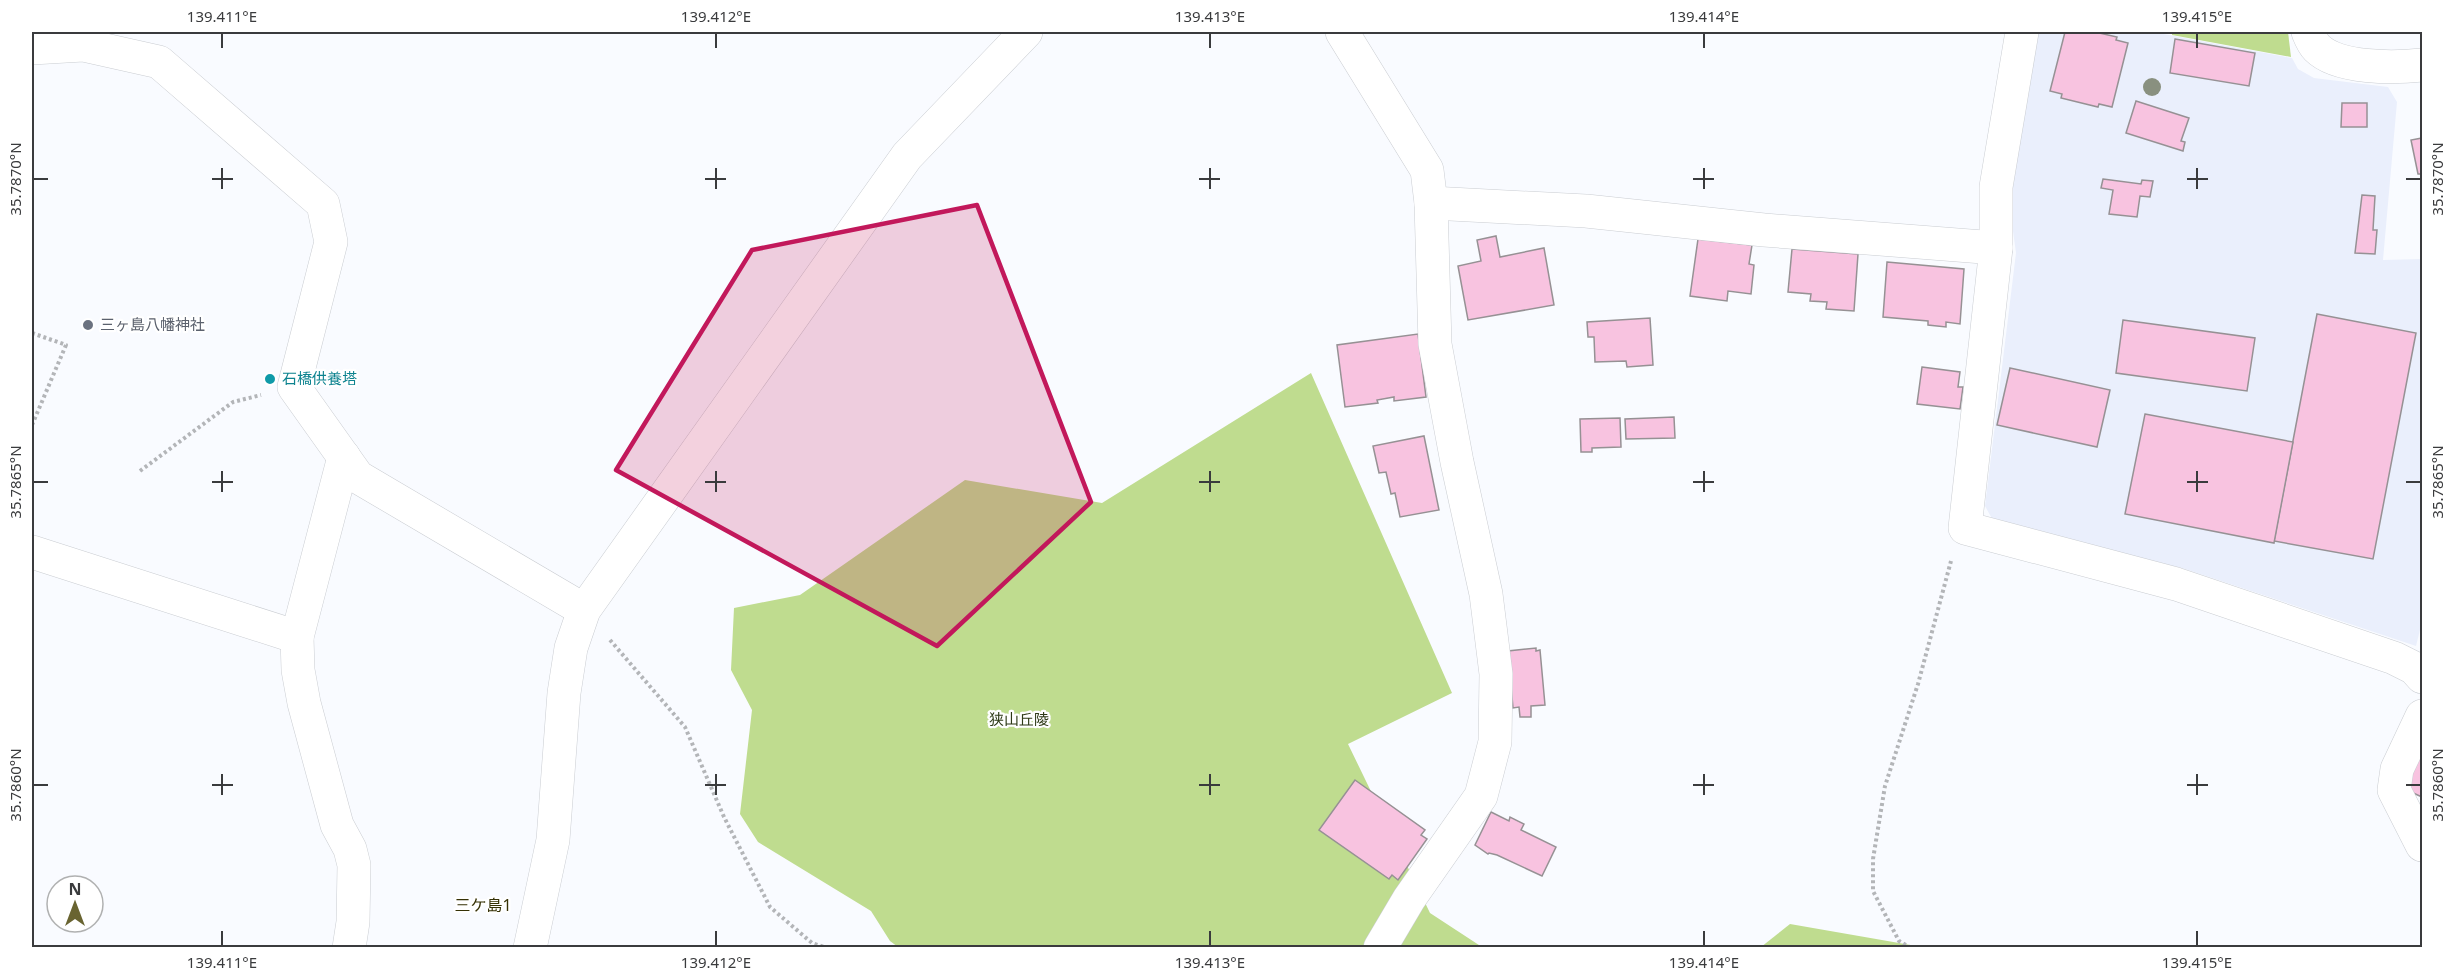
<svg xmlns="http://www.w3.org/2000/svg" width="2454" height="979" font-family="'Noto Sans','Noto Sans JP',sans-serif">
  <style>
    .built { fill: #eaeffc }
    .green { fill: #bfdc8f }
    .building { fill: #f8c3e0; stroke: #969194; stroke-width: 1.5 }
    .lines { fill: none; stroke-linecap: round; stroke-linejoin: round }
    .minor-casing { stroke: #cacdd2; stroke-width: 34 }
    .path { stroke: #b3b5b8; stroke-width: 4; stroke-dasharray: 3 3; stroke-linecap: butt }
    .minor { stroke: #fff; stroke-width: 33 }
    .tree { fill: #89907f }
    .marked { fill: #c2185b; fill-opacity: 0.2; stroke: #c2185b; stroke-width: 4.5; stroke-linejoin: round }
    .ticks { fill: none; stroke: #3a3b3d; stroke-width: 2 }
    .worship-dot { fill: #6b7280; stroke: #fff; stroke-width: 2 }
    .culture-dot { fill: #0f9aa8; stroke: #fff; stroke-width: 2 }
    .labels { text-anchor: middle; stroke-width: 4.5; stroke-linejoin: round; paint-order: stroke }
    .worship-label { font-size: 15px; fill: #5b616d; stroke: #fff; text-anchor: start }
    .culture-label { font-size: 15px; fill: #0d838f; stroke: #fff; text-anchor: start }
    .park-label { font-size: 15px; fill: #2d3916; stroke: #fff }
    .neighbourhood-label { font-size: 16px; fill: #353105; stroke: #fff }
    .neatline { fill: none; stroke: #3a3b3d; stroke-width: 2 }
    .ticks-label { font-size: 15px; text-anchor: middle; fill: #3a3b3d }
  </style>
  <rect width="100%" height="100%" fill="#f9fbff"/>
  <!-- built -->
  <path class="built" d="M 2033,32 L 2153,32 L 2292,58 L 2298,69 L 2314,78 L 2388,87 L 2397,102 L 2383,260 L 2422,259 L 2422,622 L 2416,646 L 2182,568 L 1995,524 L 1985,506 L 2016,253 L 2007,187 Z"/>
  <!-- green -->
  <g class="green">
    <path d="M 2172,32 L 2288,32 L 2291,57 L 2172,35 Z"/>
    <path d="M 1311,373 L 1452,693 L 1348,744 L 1430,913 L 1482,947 L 898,947 L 890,941 L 871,911 L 758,842 L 740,814 L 752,710 L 731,670 L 734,608 L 800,595 L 965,480 L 1102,503 Z"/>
    <path d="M 1790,924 L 1922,947 L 1761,947 Z"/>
  </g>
  <!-- building -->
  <g class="building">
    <path d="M 2065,32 L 2095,32 L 2117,37 L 2116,40 L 2128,43 L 2112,107 L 2099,104 L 2098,107 L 2061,98 L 2062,94 L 2050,91 Z"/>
    <path d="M 2175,39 L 2255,53 L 2249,86 L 2170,73 Z"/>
    <path d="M 2136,101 L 2189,118 L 2181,141 L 2185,142 L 2183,151 L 2126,133 Z"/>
    <path d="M 2342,103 L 2367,103 L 2367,127 L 2341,127 Z"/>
    <path d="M 2422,138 L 2422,174 L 2418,174 L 2411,140 Z"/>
    <path d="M 2103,179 L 2141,184 L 2142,180 L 2153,181 L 2150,197 L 2140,196 L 2137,217 L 2109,214 L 2113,190 L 2101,188 Z"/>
    <path d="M 2362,195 L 2375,196 L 2373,230 L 2377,230 L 2375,254 L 2355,253 Z"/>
    <path d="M 1496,236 L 1500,257 L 1544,248 L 1554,305 L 1468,320 L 1458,266 L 1481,261 L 1477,240 Z"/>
    <path d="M 1698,239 L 1752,245 L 1749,264 L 1754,265 L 1751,294 L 1728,291 L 1727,301 L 1690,296 Z"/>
    <path d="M 1792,249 L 1858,254 L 1854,311 L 1826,309 L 1827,302 L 1810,301 L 1811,294 L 1788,292 Z"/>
    <path d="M 1887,262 L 1964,269 L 1960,324 L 1946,322 L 1946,327 L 1928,325 L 1928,321 L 1883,317 Z"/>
    <path d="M 2317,314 L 2416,333 L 2373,559 L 2274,541 Z"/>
    <path d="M 1650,318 L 1653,365 L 1627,367 L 1626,361 L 1595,362 L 1594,337 L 1588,337 L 1587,322 Z"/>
    <path d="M 2123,320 L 2255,338 L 2247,391 L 2116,373 Z"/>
    <path d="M 1418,334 L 1426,397 L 1394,401 L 1394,397 L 1377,400 L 1378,403 L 1345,407 L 1337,345 Z"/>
    <path d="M 1922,367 L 1960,372 L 1958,387 L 1963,387 L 1960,409 L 1917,404 Z"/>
    <path d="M 2010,368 L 2110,390 L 2097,447 L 1997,425 Z"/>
    <path d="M 2145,414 L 2293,442 L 2274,543 L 2125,514 Z"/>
    <path d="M 1674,417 L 1675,438 L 1626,439 L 1625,419 Z"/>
    <path d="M 1620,418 L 1621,447 L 1592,448 L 1592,452 L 1581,452 L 1580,419 Z"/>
    <path d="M 1424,436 L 1439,510 L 1400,517 L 1395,493 L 1391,494 L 1386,472 L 1379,473 L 1373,446 Z"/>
    <path d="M 1536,648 L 1536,651 L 1540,650 L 1545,705 L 1531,706 L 1531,717 L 1520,717 L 1519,707 L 1513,708 L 1508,651 Z"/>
    <path d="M 2419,752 L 2422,754 L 2422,797 L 2402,788 Z"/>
    <path d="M 1355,780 L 1425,830 L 1421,835 L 1427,839 L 1398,880 L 1392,875 L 1389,879 L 1319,830 Z"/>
    <path d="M 1491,812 L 1509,821 L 1510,817 L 1524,824 L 1521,830 L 1556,847 L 1542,876 L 1497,855 L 1489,853 L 1488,854 L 1475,845 Z"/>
  </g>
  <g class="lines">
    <!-- minor casing -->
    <g class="minor-casing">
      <g id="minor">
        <path d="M 1342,32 L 1427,170 L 1431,203 L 1435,344 L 1457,462 L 1486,594 L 1496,674 L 1495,742 L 1481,796 L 1409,899 L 1380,948"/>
        <path d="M 2022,32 L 1996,187 L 1996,248 L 1965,528 L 2176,584 L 2394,658 L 2414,668 L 2422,677"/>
        <path d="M 2308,32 C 2310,37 2313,44 2317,48 C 2338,69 2394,68 2422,65"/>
        <path d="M 32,48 L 83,45 L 159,62 L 323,204 L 331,242 L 294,387 L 358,477 L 584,610"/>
        <path d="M 1431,203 L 1586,211 L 1764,230 L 1996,248"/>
        <path d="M 32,552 L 297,637 L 344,457"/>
        <path d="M 297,637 L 298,670 L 304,703 L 337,825 L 350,849 L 354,865 L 353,922 L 349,948"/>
        <path d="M 2422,716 L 2397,769 L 2394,790 L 2422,845"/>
        <path d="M 530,948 L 553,840 L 564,693 L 571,648 L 584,610 L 907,156 L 1026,32"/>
      </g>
    </g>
    <!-- path -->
    <g class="path">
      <path d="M 32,333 L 66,345 L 32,425"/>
      <path d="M 140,471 L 233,402 L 261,395"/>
      <path d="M 610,640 L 685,727 L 724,817 L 770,907 L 812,943 L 827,948"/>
      <path d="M 1911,948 L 1899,941 L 1873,891 L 1873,859 L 1885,786 L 1918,684 L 1951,561"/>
    </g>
    <!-- minor -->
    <use href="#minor" class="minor"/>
  </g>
  <!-- trees -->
  <circle class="tree" cx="2152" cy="87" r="9"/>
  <!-- marked area -->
  <path class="marked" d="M 977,205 L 1091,502 L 937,646 L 616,470 L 752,250 Z"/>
  <!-- ticks -->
  <path class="ticks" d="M 222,33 L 222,48M 716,33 L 716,48M 1210,33 L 1210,48M 1704,33 L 1704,48M 2197,33 L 2197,48M 222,168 L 222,189M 716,168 L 716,189M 1210,168 L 1210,189M 1704,168 L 1704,189M 2197,168 L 2197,189M 33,179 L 48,179M 212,179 L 233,179M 705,179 L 726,179M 1199,179 L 1220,179M 1693,179 L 1714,179M 2187,179 L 2208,179M 2406,179 L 2421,179M 222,471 L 222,492M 716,471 L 716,492M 1210,471 L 1210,492M 1704,471 L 1704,492M 2197,471 L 2197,492M 33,482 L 48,482M 212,482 L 233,482M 705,482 L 726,482M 1199,482 L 1220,482M 1693,482 L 1714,482M 2187,482 L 2208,482M 2406,482 L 2421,482M 222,774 L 222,795M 716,774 L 716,795M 1210,774 L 1210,795M 1704,774 L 1704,795M 2197,774 L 2197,795M 33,785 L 48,785M 212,785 L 233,785M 705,785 L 726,785M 1199,785 L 1220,785M 1693,785 L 1714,785M 2187,785 L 2208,785M 2406,785 L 2421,785M 222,931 L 222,946M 716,931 L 716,946M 1210,931 L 1210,946M 1704,931 L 1704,946M 2197,931 L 2197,946"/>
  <!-- markers -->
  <circle class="worship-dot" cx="88" cy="325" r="6"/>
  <circle class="culture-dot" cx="270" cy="379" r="6"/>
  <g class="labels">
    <!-- worship labels -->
    <g class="worship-label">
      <text x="100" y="330">三ヶ島八幡神社</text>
    </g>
    <!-- culture labels -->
    <g class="culture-label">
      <text x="282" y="384">石橋供養塔</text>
    </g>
    <!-- park labels -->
    <g class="park-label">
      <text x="1019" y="725">狭山丘陵</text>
    </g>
    <!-- neighbourhood labels -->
    <g class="neighbourhood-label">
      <text x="483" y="911">三ケ島1</text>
    </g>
  </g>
  <!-- border -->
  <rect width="2454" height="979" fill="none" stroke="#ffffff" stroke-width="66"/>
  <!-- north arrow -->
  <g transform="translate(75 904)"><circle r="28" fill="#ffffff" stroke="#b0b1b1" stroke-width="1.5"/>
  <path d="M0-4.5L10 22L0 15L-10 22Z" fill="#696431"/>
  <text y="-9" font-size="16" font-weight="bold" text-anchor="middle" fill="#3a3b3d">N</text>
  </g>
  <rect x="33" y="33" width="2388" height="913" class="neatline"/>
  <g class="ticks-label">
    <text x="222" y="22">139.411°E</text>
    <text x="716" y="22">139.412°E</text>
    <text x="1210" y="22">139.413°E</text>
    <text x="1704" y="22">139.414°E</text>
    <text x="2197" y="22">139.415°E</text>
    <text transform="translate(16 179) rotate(-90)" y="5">35.7870°N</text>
    <text transform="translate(2438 179) rotate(-90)" y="5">35.7870°N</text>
    <text transform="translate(16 482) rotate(-90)" y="5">35.7865°N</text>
    <text transform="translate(2438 482) rotate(-90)" y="5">35.7865°N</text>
    <text transform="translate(16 785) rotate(-90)" y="5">35.7860°N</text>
    <text transform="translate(2438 785) rotate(-90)" y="5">35.7860°N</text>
    <text x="222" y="968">139.411°E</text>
    <text x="716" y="968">139.412°E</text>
    <text x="1210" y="968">139.413°E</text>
    <text x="1704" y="968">139.414°E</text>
    <text x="2197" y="968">139.415°E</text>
  </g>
</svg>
